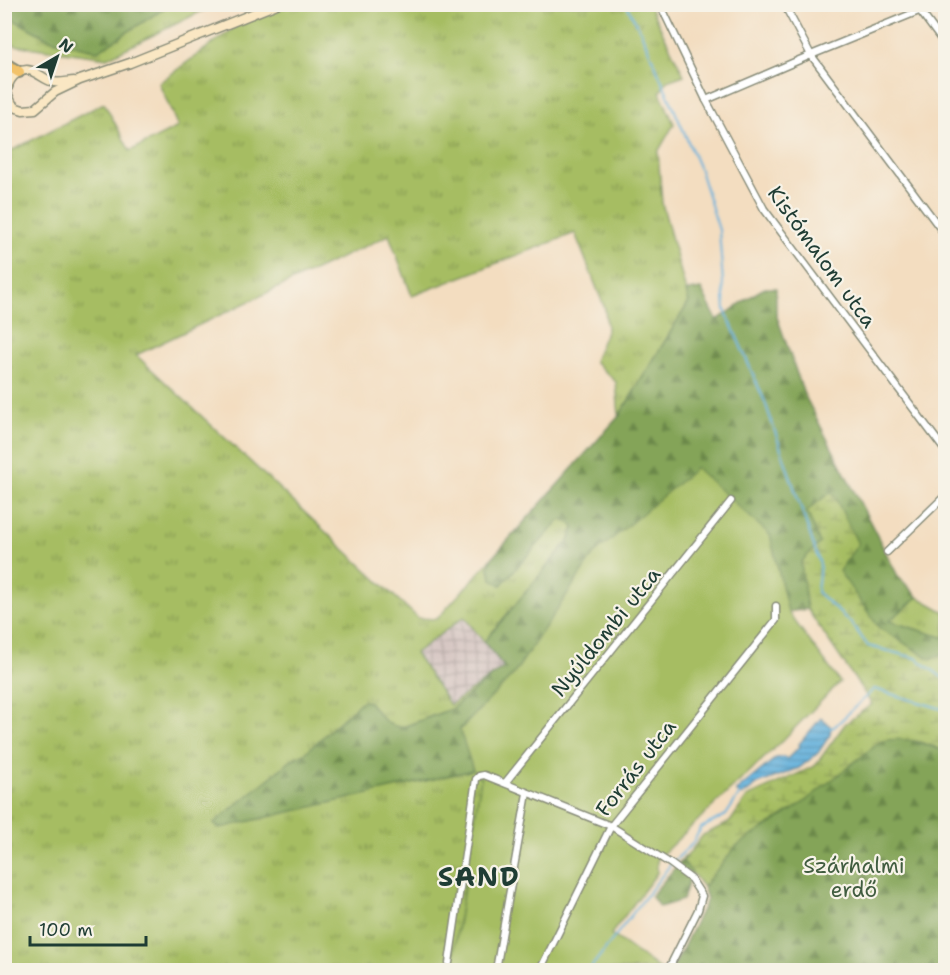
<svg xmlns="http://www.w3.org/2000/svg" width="950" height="975" font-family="'Shantell Sans',sans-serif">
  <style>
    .industrial { fill: url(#industrial-grid) }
    .grass { fill: url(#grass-tufts); stroke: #627d4b; stroke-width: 1.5 }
    .forest { fill: url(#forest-firs); stroke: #527046; stroke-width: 1.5 }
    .wetland { fill: url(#wetland-marsh); stroke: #627d4b; stroke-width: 1.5 }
    .green { fill: #a6bd62; stroke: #627d4b; stroke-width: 1.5 }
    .water { fill: url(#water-rules); stroke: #407688; stroke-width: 1.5 }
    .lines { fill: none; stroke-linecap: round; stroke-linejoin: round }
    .stream { stroke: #62b0dc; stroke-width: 2 }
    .street-casing { stroke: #898d7a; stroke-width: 9 }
    .secondary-casing { stroke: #898d7a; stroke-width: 11 }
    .highway-casing { stroke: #898d7a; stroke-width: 14 }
    .street { stroke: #fff; stroke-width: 6 }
    .secondary { stroke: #fae7c3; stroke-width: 8 }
    .highway { stroke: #f2c26a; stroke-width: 10 }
    .labels { text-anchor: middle; stroke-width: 4.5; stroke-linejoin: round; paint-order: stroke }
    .street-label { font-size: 21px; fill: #1f3d34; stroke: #f7f3e8 }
    .park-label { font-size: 21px; fill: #415d40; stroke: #f7f3e8 }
    .district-label { font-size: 27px; font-weight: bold; letter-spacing: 1.5px; fill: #1f3d34; stroke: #f7f3e8 }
  </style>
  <defs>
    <pattern id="industrial-grid" width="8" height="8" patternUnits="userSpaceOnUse" patternTransform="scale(1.5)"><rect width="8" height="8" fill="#d1c0bd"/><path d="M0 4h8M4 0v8" fill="none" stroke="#a99d9a"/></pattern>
    <pattern id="grass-tufts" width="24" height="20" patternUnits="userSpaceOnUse" patternTransform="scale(1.5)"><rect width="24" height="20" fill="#a6bd62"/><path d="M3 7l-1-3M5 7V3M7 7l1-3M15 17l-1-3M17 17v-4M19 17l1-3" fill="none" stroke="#879b52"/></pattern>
    <pattern id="forest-firs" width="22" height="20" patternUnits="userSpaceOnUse" patternTransform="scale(1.5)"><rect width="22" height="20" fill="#84a458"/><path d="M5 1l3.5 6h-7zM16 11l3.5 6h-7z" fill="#6b874a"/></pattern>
    <pattern id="wetland-marsh" width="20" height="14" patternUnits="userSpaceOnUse" patternTransform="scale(1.5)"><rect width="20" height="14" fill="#a6bd62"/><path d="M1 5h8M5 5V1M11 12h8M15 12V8" fill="none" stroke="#879b52"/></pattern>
    <pattern id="water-rules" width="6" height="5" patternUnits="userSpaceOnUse" patternTransform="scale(1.5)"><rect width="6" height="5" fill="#62b0dc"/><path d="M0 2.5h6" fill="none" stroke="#5090b3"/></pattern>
  </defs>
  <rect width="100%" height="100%" fill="#f7f3e8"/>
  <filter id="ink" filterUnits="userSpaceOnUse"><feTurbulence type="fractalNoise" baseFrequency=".0167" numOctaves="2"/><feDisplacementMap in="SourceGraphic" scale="12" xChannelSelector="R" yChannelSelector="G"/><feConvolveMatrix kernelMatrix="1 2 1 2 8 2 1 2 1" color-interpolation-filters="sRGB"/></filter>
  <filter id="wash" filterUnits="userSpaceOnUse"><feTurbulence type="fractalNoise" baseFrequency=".008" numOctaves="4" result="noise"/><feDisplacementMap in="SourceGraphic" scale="24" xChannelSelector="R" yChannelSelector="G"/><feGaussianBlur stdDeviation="1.35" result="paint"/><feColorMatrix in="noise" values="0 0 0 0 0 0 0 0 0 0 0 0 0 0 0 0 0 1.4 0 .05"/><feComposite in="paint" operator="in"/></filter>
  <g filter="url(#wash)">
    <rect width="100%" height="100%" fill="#f3ddc0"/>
    <!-- industrial -->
    <path class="industrial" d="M 465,617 L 504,667 L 449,705 L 414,653 Z"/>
    <!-- grass -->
    <g class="grass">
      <path d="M 4,5 L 219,5 L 208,8 L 107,58 L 13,45 L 5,38 Z"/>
      <path d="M 290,5 L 649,5 L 684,75 L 667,81 L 660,92 L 674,124 L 658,152 L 662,203 L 689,302 L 619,416 L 616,382 L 594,361 L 607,329 L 605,309 L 575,233 L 412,296 L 389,235 L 136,355 L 418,618 L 437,619 L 492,558 L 489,567 L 491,578 L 559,521 L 563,520 L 572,524 L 574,528 L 570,539 L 484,642 L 464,617 L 415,653 L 450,705 L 504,667 L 451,709 L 403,727 C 386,728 379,714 369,702 L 305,753 L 298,756 L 218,828 L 473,770 L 481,779 L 451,970 L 5,970 L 5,154 L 104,103 L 130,151 L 178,127 L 159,83 L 238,25 Z"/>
      <path d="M 918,597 L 945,612 L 945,638 L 889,621 Z"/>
    </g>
    <!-- forest -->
    <g class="forest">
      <path d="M 4,5 L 5,4 L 170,5 L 98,51 L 49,39 L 5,15 Z"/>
      <path d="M 765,288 L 776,288 L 776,314 L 804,394 L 898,576 L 918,597 L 889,621 L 945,638 L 945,653 L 930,659 L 879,628 L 838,571 L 858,544 L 832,492 L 807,511 L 820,543 L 801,562 L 807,609 L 788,612 L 770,535 L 594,554 L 514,674 L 460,729 L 473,770 L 220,828 L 215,825 L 214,823 L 293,759 L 305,753 L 362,701 L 369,702 C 379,714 386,728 403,727 L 451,709 L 504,667 L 484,642 L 570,539 L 574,528 L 572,524 L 563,520 L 559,521 L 501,585 L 491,578 L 489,567 L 492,558 L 619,416 L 689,302 L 686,291 L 701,289 L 717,320 C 734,310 748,296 765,288 Z"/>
      <path d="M 894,738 L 908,739 L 945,751 L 945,970 L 672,970 L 707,899 L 703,887 L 736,846 L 800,805 L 881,741 Z"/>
      <path d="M 684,857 L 695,860 L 683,900 L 660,907 L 651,896 Z"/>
    </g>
    <!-- wetland -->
    <path class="wetland" d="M 832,491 L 858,544 L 839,571 L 879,628 L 930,659 L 945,653 L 945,751 C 924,742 904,736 881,741 L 800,805 L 736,846 L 703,887 L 683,861 L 703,835 L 730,822 L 747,797 L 815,766 L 845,724 L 872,704 L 807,609 L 801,562 L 820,543 L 807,511 Z"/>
    <!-- green -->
    <path class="green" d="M 696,468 L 770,535 L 788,612 L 840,682 L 778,745 L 657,859 L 657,873 L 611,934 L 661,970 L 451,970 L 481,779 L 473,770 L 460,730 L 514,674 L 594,554 Z"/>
    <!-- water -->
    <path class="water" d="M 821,718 L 831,727 L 830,735 L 818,753 L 799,768 L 758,784 L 742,796 L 736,791 L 776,758 L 784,757 L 787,759 L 800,746 L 799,744 Z"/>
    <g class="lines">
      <!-- stream -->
      <g class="stream">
        <path d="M 626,4 L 641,32 L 699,167 L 719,230 L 725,310 L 765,402 L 820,564 L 817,592 L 852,624 L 868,646 L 916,658 L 946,680"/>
        <path d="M 830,728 L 834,727 L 874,689 L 946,710"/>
        <path d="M 589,970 L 671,864 L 692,844 L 701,828 L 726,815 L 741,792"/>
      </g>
    </g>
  </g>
  <g filter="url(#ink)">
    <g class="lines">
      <!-- street casing -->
      <g class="street-casing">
        <g id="street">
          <path d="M 660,4 L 706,100 L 764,209 L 946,452"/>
          <path d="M 784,4 L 811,55 L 946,236"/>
          <path d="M 915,4 L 946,46"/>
          <path d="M 706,100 L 811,55 L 936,4"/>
          <path d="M 887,552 L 946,495"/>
          <path d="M 505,783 L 731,501"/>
          <path d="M 449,963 L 476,779 L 479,776 L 484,775 L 611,826 L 671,864 L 691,879 L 702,896 L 698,910 L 668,970"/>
          <path d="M 542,966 L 611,826 L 776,620 L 776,606"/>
          <path d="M 496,970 L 527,793"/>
        </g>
      </g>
      <!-- secondary casing -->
      <g class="secondary-casing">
        <g id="secondary">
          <path d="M 7,89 C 10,75 23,65 36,73 C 42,76 47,81 54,82 C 60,84 68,81 74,81"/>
          <path d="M 7,93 L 12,104 L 17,108 L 23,110 L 35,109 L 55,92 L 80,80 L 130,63 L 277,4"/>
        </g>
      </g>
      <!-- highway casing -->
      <g class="highway-casing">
        <g id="highway">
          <path d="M 4,63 L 19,72"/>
          <path d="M 4,79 L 7,86"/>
        </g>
      </g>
      <!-- street -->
      <use href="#street" class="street"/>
      <!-- secondary -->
      <use href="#secondary" class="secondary"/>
      <!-- highway -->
      <use href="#highway" class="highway"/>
    </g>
  </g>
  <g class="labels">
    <!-- street labels -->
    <g class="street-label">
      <text transform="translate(822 257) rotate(54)" y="7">Kistómalom utca</text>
      <text transform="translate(606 632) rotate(-51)" y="7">Nyúldombi utca</text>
      <text transform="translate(636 768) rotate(-52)" y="7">Forrás utca</text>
    </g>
    <!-- park labels -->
    <g class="park-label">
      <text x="854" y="873">Szárhalmi<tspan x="854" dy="24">erdő</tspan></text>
    </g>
    <!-- district labels -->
    <g class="district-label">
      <text x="479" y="886">SAND</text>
    </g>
  </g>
  <!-- margin -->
  <rect width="950" height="975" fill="none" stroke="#f7f3e8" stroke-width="24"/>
  <!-- north arrow -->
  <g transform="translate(57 57) rotate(39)" stroke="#f7f3e8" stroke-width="4.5" paint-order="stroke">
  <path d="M0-4.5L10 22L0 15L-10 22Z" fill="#1f3d34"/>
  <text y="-9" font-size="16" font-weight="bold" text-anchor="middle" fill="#1f3d34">N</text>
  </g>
  <!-- scale -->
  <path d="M30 936v9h116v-9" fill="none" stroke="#1f3d34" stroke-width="3"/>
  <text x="39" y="936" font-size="18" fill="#1f3d34" stroke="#f7f3e8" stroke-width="4.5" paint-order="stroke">100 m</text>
</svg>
